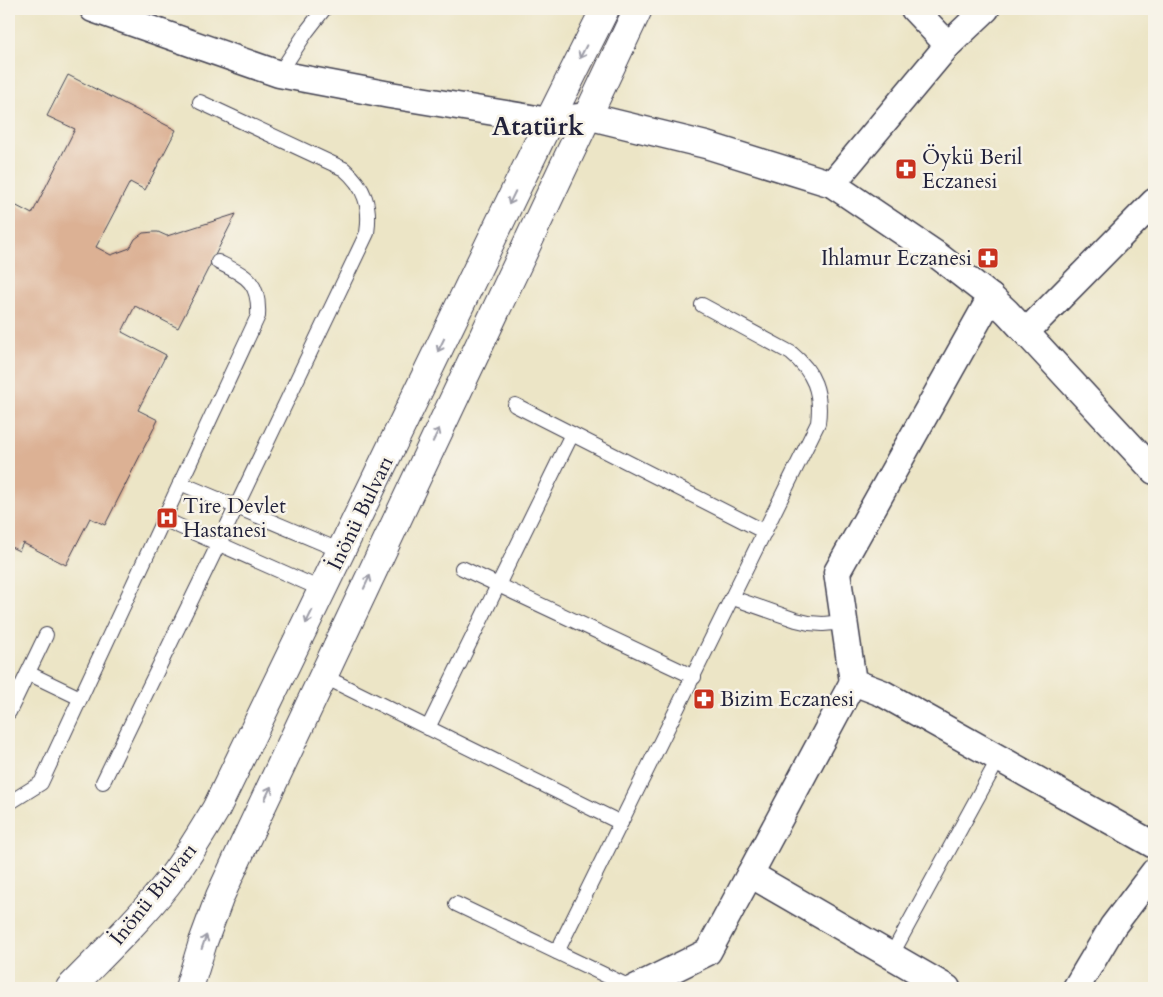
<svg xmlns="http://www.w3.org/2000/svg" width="1163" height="997" font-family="Cardo,serif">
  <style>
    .building { fill: #dcb194 }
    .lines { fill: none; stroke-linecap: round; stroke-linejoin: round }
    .service-casing { stroke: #403f50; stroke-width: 16 }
    .minor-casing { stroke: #403f50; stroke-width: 29 }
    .secondary-casing { stroke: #403f50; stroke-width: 30 }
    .service { stroke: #fff; stroke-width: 14 }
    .minor { stroke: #fff; stroke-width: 26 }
    .secondary { stroke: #fff; stroke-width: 28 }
    .oneway { stroke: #9c9ca7 }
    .labels { text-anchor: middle; stroke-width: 5; stroke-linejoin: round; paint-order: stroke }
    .poi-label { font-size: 21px; fill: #22223b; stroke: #f7f3e8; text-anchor: start }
    .street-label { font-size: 21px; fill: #22223b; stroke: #f7f3e8 }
    .district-label { font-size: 26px; font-weight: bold; fill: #22223b; stroke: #f7f3e8 }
  </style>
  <rect width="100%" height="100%" fill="#f7f3e8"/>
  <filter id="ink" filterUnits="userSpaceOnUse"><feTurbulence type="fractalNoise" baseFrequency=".02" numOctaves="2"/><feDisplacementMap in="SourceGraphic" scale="10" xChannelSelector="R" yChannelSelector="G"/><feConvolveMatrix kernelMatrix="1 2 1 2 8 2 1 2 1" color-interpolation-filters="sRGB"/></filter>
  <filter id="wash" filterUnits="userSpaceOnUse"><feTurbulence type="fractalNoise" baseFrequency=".0096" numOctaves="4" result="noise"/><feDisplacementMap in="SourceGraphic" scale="20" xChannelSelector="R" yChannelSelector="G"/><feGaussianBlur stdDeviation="1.12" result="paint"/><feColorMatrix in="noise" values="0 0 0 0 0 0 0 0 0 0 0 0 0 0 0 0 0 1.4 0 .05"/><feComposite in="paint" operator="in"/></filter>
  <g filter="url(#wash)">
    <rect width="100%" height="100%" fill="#ece5c6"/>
    <g id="blocks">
      <!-- building -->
      <path class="building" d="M 68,75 L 176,130 L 145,190 L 130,182 L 96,247 L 111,255 L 130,248 L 135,239 L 143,233 L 154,232 L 158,232 L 167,236 L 236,214 L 178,328 L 135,306 L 122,332 L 166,355 L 138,410 L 158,420 L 105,525 L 90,518 L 66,565 L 23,543 L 19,551 L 9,546 L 9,202 L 32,214 L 75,129 L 47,116 Z"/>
    </g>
  </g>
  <g filter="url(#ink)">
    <use href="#blocks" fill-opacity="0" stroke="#403f50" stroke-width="1"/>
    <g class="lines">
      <!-- service casing -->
      <g class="service-casing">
        <g id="service">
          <path d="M 279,74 L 307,31 L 324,9"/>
          <path d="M 515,405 L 765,532"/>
          <path d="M 180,483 L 341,551"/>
          <path d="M 163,519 L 323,590"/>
          <path d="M 462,568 L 694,677"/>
          <path d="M 733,598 L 796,620 L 809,623 L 823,624 L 845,622"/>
          <path d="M 28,673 L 80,698"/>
          <path d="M 323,676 L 621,823"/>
          <path d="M 9,712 L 46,635"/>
          <path d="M 428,728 L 572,434"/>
          <path d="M 103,782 L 219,543 L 367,233 C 371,206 365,187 344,169 L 200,102"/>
          <path d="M 9,803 L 41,783 L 258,316 C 260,281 246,276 218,262"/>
          <path d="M 456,904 L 632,988"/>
          <path d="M 557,952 L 818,423 C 822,392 814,372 791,353 L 702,305"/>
          <path d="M 891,956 L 999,758"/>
        </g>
      </g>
      <!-- minor casing -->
      <g class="minor-casing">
        <g id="minor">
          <path d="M 93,9 L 279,74 L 390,95 L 549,121 L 587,116 L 706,145 L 832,184 L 937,255 L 991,297 L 1007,312 L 1154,471"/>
          <path d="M 914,9 L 948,45"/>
          <path d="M 832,184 L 948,45 L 986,9"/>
          <path d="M 991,297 L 837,572 L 853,682 L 882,693 L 1154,845"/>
          <path d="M 1026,332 L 1154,202"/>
          <path d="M 853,682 L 750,874 L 947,988"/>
          <path d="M 635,988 L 708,952 L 750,874"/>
          <path d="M 1076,988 L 1113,926 L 1154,872"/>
        </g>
      </g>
      <!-- secondary casing -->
      <g class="secondary-casing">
        <g id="secondary">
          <path d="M 70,988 C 103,954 138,921 167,884 C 186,860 201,834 216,809 L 549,121 L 605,9"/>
          <path d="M 189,988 L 203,942 L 220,896 L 244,844 L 638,9"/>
        </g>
      </g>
      <!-- service -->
      <use href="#service" class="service"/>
      <!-- minor -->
      <use href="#minor" class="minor"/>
      <!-- secondary -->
      <use href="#secondary" class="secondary"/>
    </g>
    <!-- one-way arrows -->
    <defs><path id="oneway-shaft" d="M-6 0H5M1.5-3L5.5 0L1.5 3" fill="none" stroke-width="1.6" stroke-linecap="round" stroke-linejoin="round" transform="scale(1.25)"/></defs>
    <g class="oneway">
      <use href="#oneway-shaft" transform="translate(583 52) rotate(117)"/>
      <use href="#oneway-shaft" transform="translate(512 198) rotate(116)"/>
      <use href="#oneway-shaft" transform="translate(441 345) rotate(116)"/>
      <use href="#oneway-shaft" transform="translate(436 435) rotate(-65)"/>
      <use href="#oneway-shaft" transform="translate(367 582) rotate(-65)"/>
      <use href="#oneway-shaft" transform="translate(309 617) rotate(116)"/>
      <use href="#oneway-shaft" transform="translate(268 793) rotate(-65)"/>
      <use href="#oneway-shaft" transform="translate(204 942) rotate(-71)"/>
    </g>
  </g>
  <!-- icons -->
  <defs>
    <g id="pharmacy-square" transform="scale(1.125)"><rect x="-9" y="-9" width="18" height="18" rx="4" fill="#c8321e" stroke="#f7f3e8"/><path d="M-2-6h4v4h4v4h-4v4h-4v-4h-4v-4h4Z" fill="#fff"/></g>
    <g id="hospital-square" transform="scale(1.125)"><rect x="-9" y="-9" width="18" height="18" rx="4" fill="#c8321e" stroke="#f7f3e8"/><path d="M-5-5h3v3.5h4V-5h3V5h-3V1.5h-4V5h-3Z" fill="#fff"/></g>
  </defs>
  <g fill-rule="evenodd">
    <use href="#pharmacy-square" x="906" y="169"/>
    <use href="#pharmacy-square" x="988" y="258"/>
    <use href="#hospital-square" x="167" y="518"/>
    <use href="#pharmacy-square" x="704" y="699"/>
  </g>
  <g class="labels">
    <!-- poi labels -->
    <g class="poi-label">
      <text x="922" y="164">Öykü Beril<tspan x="922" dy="24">Eczanesi</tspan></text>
      <text x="972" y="265" text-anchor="end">Ihlamur Eczanesi</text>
      <text x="183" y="513">Tire Devlet<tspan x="183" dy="24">Hastanesi</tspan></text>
      <text x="720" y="706">Bizim Eczanesi</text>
    </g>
    <!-- street labels -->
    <g class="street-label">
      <text transform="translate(360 513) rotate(-64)" y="7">İnönü Bulvarı</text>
      <text transform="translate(153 894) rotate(-51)" y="7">İnönü Bulvarı</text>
    </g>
    <!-- district labels -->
    <g class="district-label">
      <text x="538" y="135">Atatürk</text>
    </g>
  </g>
  <!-- margin -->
  <rect width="1163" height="997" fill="none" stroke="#f7f3e8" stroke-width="30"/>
</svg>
